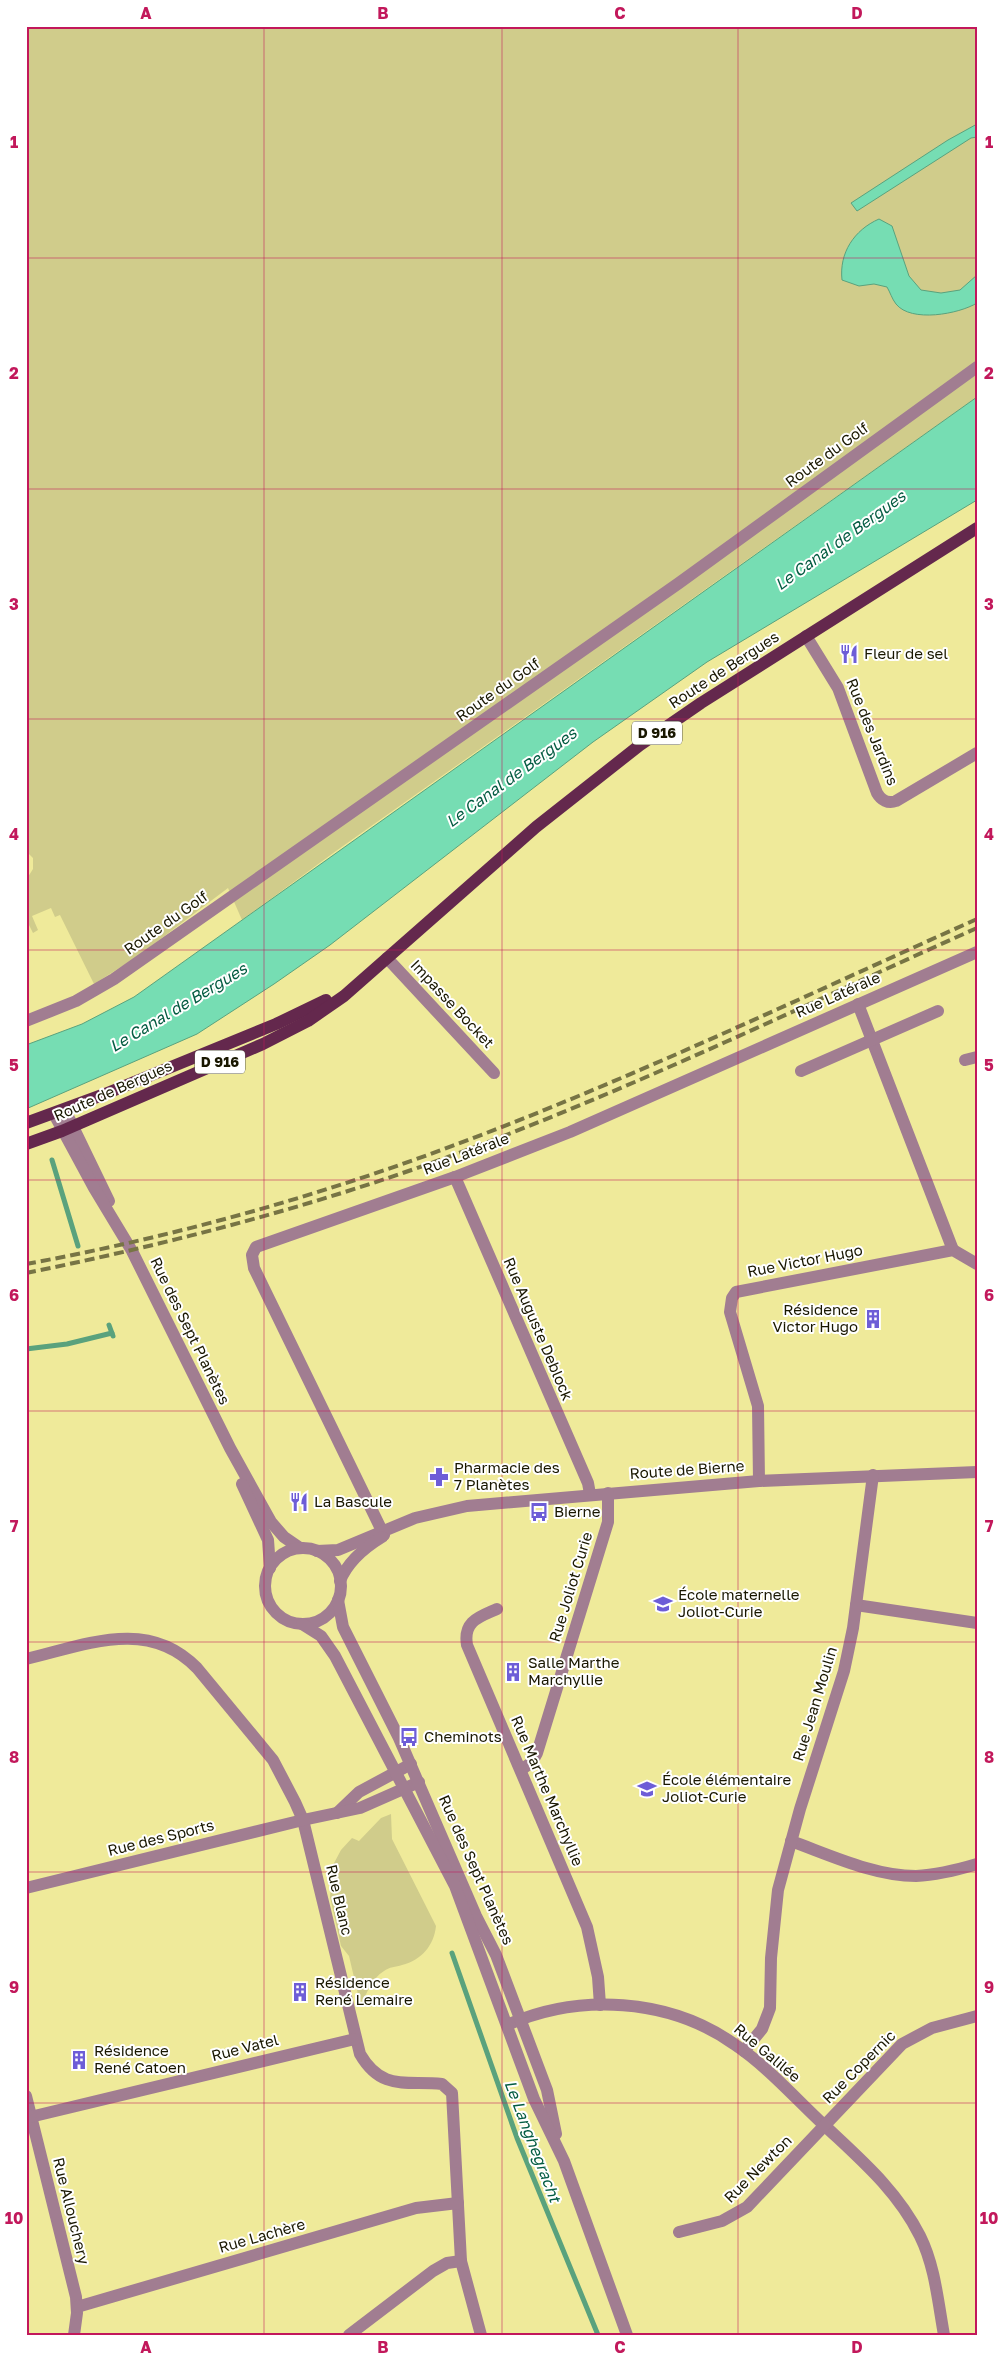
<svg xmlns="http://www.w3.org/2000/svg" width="1003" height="2361" font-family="'Golos Text',sans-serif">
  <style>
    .green { fill: #d0cc8b }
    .water { fill: #76ddb3; stroke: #5aa27d }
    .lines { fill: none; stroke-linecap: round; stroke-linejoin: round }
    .stream { stroke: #5aa27d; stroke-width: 5 }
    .minor { stroke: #a17d91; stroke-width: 12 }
    .tertiary { stroke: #a17d91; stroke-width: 12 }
    .primary { stroke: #64284d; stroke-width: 12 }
    .rail { stroke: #777444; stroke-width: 4; stroke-dasharray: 10 5; stroke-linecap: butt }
    .grid { fill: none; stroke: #c2185b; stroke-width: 1; stroke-opacity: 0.55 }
    .labels { text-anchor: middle; stroke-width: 4; stroke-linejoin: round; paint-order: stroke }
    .shield { fill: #fff; stroke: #5e5d4c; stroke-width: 1 }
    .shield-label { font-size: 14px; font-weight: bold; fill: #191700 }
    .street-label { font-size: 15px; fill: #191700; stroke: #fff }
    .poi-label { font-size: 15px; fill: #191700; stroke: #fff; text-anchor: start }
    .water-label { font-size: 16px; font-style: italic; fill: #045c42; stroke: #fff }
    .neatline { fill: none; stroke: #c2185b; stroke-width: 2 }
    .grid-label { font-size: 16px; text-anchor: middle; font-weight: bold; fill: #c2185b }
  </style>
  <rect width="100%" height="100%" fill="#efea9a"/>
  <!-- green -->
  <g class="green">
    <path d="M 26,26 L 977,26 L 977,397 L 336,851 L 242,920 L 228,888 L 138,956 L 94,984 L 60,915 L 55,917 L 51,908 L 32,916 L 38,930 L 33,933 L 26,919 L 26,880 L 33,869 L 33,858 L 26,851 Z"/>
    <path d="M 391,1814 L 392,1839 L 436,1926 C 434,1945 422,1960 402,1965 C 396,1967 389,1967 384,1971 C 371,1979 366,1994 361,2007 L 349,1956 L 341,1946 L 330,1897 L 333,1865 L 341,1850 L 352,1838 L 359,1841 L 381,1818 Z"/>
  </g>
  <!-- water -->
  <g class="water">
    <path d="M 977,124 L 977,137 L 971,138 L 857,211 L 851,203 L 948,140 Z"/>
    <path d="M 879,219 L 892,226 L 909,276 L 921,290 L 941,293 L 960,290 L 977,275 L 977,303 C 959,314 911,323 896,304 C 892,299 890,292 887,287 L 874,284 L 859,286 L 842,280 C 839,253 854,230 879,219 Z"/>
    <path d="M 977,397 L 977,500 L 707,662 L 593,742 L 330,945 L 274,984 L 197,1034 L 26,1109 L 26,1045 L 82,1024 L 134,997 Z"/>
  </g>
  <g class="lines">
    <!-- stream -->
    <g class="stream">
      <path d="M 52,1160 L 78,1246"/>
      <path d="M 109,1325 L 113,1336"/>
      <path d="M 26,1349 L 67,1344 L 112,1333"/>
      <path d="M 452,1953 L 517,2138 L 598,2335"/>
    </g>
    <!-- minor -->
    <g class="minor">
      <path d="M 806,636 L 838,688 L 877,793 C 881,800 888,804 896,801 L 977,753"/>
      <path d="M 387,958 L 494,1073"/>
      <path d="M 858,1004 L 953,1250"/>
      <path d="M 26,1021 L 76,1001 L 114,979 L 679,583 L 977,367"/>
      <path d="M 965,1060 L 977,1057"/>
      <path d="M 801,1071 L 938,1011"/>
      <path d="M 455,1177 L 588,1483 L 590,1494"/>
      <path d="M 759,1481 L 758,1406 L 730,1312 L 732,1298 L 736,1292 L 953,1250 L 977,1264"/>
      <path d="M 384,1535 L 254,1268 L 252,1255 L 256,1247 L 455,1177 L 570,1132 L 977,952"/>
      <path d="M 317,1551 L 338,1550 L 415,1518 L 467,1506 L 759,1481 L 977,1472"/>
      <path d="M 340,1581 C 348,1561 364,1548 382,1537"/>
      <path d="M 856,1605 L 977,1623"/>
      <path d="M 497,1609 C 479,1617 463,1621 467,1645 L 587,1927 L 598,1977 L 600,2005"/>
      <path d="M 26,1659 C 85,1645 148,1617 197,1668 L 273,1760 L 295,1802 L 303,1820 L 360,2054 C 382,2092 407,2080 442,2084 L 452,2093 L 461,2261 L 481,2335"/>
      <path d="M 521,1770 L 532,1762 L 537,1753 L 608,1522 L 608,1493"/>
      <path d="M 337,1813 L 359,1792 L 411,1764"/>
      <path d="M 791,1841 C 830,1855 874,1876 916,1876 C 937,1875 957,1870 977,1864"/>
      <path d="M 26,1888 L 303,1820 L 360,1808 L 419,1782"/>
      <path d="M 507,2025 C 579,1993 669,1998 734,2044 C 767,2066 795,2098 824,2125 C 860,2159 897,2190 920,2236 C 935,2266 938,2302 944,2335"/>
      <path d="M 744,2051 L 762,2029 L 770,2008 L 771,1958 L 778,1890 L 800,1809 L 844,1671 L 853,1628 L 873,1475"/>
      <path d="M 26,2096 L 76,2297 L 77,2313 L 74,2335"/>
      <path d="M 26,2118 L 355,2039"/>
      <path d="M 679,2232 L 722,2221 L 747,2207 L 902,2044 L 932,2028 L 977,2016"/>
      <path d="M 77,2307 L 416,2208 L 458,2203"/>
      <path d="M 349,2335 L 433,2271 L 447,2263 L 461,2261"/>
    </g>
    <!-- tertiary -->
    <g class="tertiary">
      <path d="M 65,1110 L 109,1201"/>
      <path d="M 54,1114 L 94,1188 L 132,1251 L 230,1448 L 271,1522 L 284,1537 L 300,1548"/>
      <path d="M 242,1484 L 268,1540 L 270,1568"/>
      <circle cx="303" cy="1586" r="38"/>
      <path d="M 338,1600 L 343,1627 L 399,1738 L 476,1916 L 496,1955 L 547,2090 L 556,2134"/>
      <path d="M 302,1624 L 321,1636 L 335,1656 L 455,1886 L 534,2099 L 564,2161 L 627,2335"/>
    </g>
    <!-- primary -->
    <g class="primary">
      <path d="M 26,1123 L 105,1094 L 276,1024 L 326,1000"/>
      <path d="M 26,1144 L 62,1131 L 263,1044 L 308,1021 L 344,996 L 536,827 L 640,745 L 701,703 L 977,528"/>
    </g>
    <!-- rail -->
    <g class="rail">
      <path d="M 26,1264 C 168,1238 309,1199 444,1149 C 625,1082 800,998 977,919"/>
      <path d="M 26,1273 C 169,1244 311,1207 448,1157 C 628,1091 802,1006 977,928"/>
    </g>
  </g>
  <!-- grid -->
  <path class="grid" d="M 264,26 L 264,2335M 502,26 L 502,2335M 738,26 L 738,2335M 26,258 L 977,258M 26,489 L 977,489M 26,719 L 977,719M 26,950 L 977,950M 26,1180 L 977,1180M 26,1411 L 977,1411M 26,1642 L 977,1642M 26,1872 L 977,1872M 26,2103 L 977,2103"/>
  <!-- icons -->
  <defs>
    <g id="restaurant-bare" transform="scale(1.5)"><path d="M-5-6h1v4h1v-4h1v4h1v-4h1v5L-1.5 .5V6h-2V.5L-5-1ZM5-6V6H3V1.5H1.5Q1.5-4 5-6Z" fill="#6d5dd7" stroke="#fff" stroke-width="2.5" paint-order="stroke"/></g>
    <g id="building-bare" transform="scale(1.5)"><path d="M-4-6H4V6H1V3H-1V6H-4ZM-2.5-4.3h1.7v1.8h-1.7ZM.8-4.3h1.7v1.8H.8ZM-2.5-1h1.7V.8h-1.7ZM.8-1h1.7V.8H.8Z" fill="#6d5dd7" stroke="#fff" stroke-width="2.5" paint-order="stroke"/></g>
    <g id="pharmacy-bare" transform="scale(1.5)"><path d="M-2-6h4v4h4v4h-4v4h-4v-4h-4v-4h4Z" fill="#6d5dd7" stroke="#fff" stroke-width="2.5" paint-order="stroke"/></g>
    <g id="bus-bare" transform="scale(1.5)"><path d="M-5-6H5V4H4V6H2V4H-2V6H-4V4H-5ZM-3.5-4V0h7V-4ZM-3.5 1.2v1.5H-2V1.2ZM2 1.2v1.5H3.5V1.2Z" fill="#6d5dd7" stroke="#fff" stroke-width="2.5" paint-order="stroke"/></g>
    <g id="school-bare" transform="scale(1.5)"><path d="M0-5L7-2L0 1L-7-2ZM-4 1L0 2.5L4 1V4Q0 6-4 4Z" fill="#6d5dd7" stroke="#fff" stroke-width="2.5" paint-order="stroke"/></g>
  </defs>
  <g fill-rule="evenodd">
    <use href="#restaurant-bare" x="849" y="654"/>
    <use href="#building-bare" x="873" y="1319"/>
    <use href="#pharmacy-bare" x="439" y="1477"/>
    <use href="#restaurant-bare" x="299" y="1502"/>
    <use href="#bus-bare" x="539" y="1512"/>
    <use href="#school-bare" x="663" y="1604"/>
    <use href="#building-bare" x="513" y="1672"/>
    <use href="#bus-bare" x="409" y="1737"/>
    <use href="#school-bare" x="647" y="1789"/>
    <use href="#building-bare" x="300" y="1992"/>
    <use href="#building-bare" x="79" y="2060"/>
  </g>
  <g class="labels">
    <!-- shield labels -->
    <g class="shield">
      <rect x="632" y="721.5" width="50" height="23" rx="4"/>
      <rect x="195" y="1050.5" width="50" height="23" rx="4"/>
    </g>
    <g class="shield-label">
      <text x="657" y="738">D 916</text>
      <text x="220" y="1067">D 916</text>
    </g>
    <!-- street labels -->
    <g class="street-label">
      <text transform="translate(827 455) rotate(-36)" y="5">Route du Golf</text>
      <text transform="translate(724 670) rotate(-33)" y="5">Route de Bergues</text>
      <text transform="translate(498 690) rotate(-35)" y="5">Route du Golf</text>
      <text transform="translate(872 732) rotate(68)" y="5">Rue des Jardins</text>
      <text transform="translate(166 923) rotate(-35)" y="5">Route du Golf</text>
      <text transform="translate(838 995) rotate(-24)" y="5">Rue Latérale</text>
      <text transform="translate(452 1004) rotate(47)" y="5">Impasse Bocket</text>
      <text transform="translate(113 1091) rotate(-24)" y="5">Route de Bergues</text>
      <text transform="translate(466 1154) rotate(-21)" y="5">Rue Latérale</text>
      <text transform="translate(805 1261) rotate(-11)" y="5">Rue Victor Hugo</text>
      <text transform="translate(538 1329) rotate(67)" y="5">Rue Auguste Deblock</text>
      <text transform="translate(190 1331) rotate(64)" y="5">Rue des Sept Planètes</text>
      <text transform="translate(687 1470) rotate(-4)" y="5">Route de Bierne</text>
      <text transform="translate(571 1587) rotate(-73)" y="5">Rue Joliot Curie</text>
      <text transform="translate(815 1704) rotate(-73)" y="5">Rue Jean Moulin</text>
      <text transform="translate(547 1791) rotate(67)" y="5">Rue Marthe Marchyllie</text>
      <text transform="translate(161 1838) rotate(-14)" y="5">Rue des Sports</text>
      <text transform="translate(476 1870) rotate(66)" y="5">Rue des Sept Planètes</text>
      <text transform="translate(339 1900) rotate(77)" y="5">Rue Blanc</text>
      <text transform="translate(245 2048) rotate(-14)" y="5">Rue Vatel</text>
      <text transform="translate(767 2053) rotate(40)" y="5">Rue Galilée</text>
      <text transform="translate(859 2067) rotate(-45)" y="5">Rue Copernic</text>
      <text transform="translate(758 2169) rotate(-45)" y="5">Rue Newton</text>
      <text transform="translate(71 2211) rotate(76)" y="5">Rue Allouchery</text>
      <text transform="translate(262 2236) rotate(-16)" y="5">Rue Lachère</text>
    </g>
    <!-- poi labels -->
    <g class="poi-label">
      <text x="864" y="659">Fleur de sel</text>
      <text x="858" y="1315" text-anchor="end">Résidence<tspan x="858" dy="17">Victor Hugo</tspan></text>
      <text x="454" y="1473">Pharmacie des<tspan x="454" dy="17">7 Planètes</tspan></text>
      <text x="314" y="1507">La Bascule</text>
      <text x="554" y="1517">Bierne</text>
      <text x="678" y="1600">École maternelle<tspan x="678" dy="17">Joliot-Curie</tspan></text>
      <text x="528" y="1668">Salle Marthe<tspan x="528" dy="17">Marchyllie</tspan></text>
      <text x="424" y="1742">Cheminots</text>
      <text x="662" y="1785">École élémentaire<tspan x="662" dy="17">Joliot-Curie</tspan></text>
      <text x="315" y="1988">Résidence<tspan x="315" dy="17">René Lemaire</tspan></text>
      <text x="94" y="2056">Résidence<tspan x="94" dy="17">René Catoen</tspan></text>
    </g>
    <!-- water labels -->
    <g class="water-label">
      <text transform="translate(840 540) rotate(-36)" y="6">Le Canal de Bergues</text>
      <text transform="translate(511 777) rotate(-36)" y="6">Le Canal de Bergues</text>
      <text transform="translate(178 1007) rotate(-31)" y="6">Le Canal de Bergues</text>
      <text transform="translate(533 2141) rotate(69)" y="6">Le Langhegracht</text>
    </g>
  </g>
  <!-- border -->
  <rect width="1003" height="2361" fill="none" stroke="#ffffff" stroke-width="55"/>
  <rect x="28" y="28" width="948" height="2306" class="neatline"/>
  <g class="grid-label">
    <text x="146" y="19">A</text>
    <text x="383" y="19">B</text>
    <text x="620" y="19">C</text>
    <text x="857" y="19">D</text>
    <text x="14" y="148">1</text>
    <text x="989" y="148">1</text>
    <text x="14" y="379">2</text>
    <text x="989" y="379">2</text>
    <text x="14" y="610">3</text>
    <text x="989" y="610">3</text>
    <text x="14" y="840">4</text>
    <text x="989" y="840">4</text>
    <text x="14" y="1071">5</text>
    <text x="989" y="1071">5</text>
    <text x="14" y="1301">6</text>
    <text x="989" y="1301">6</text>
    <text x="14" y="1532">7</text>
    <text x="989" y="1532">7</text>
    <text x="14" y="1763">8</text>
    <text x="989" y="1763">8</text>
    <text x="14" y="1993">9</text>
    <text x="989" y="1993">9</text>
    <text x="14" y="2224">10</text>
    <text x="989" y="2224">10</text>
    <text x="146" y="2353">A</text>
    <text x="383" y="2353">B</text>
    <text x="620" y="2353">C</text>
    <text x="857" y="2353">D</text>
  </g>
</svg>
